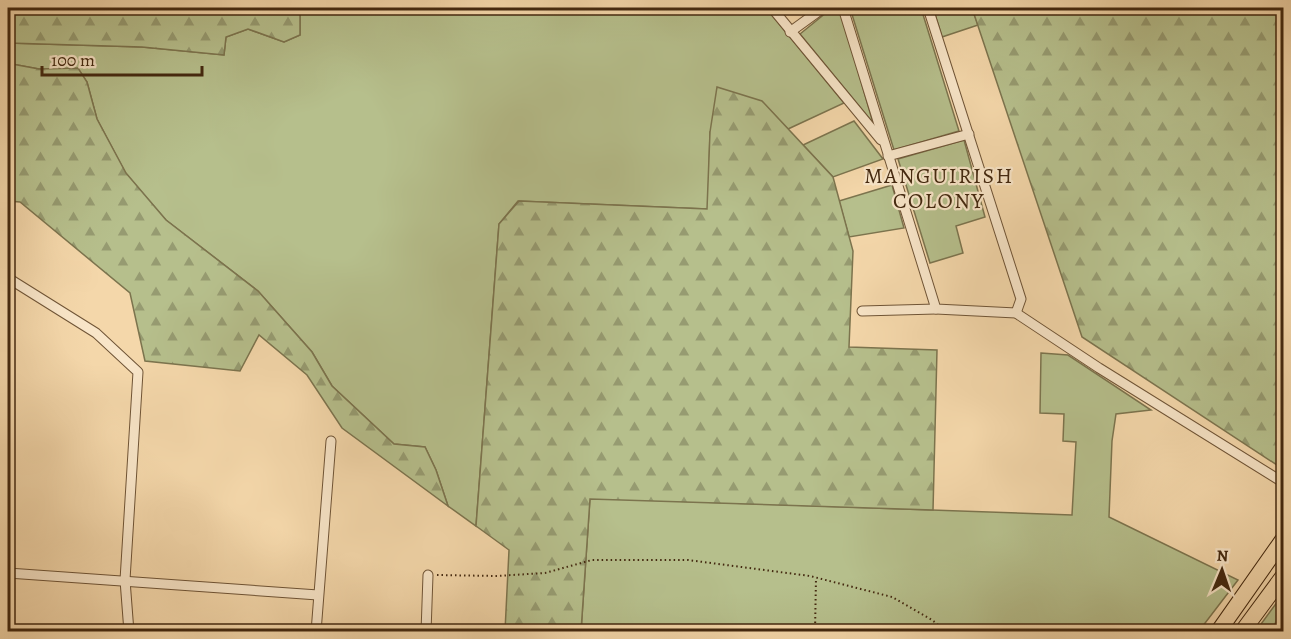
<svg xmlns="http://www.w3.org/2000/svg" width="1291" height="639" font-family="Alegreya,serif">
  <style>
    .green { fill: #b6bf8c; stroke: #7c744e; stroke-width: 1.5 }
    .forest { fill: url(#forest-firs); stroke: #7c744e; stroke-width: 1.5 }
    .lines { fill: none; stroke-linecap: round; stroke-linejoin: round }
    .street-casing { stroke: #6f5436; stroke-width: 11 }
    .primary-casing { stroke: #43280f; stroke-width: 17 }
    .path { stroke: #43280f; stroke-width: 2; stroke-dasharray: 1.5 3; stroke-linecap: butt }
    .street { stroke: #f8e5c8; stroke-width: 9 }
    .primary { stroke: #f4d7aa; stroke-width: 15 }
    .labels { text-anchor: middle; stroke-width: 4.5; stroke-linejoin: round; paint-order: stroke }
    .neighbourhood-label { font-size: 22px; letter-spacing: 1.5px; fill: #43280f; stroke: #f8e5c8 }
  </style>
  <defs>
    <pattern id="forest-firs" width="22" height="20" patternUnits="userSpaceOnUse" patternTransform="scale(1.5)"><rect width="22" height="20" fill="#b6bf8c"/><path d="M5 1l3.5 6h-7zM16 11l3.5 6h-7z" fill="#969b71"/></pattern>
  </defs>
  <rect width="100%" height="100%" fill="#f4d7aa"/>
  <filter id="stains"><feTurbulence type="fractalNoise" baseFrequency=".00333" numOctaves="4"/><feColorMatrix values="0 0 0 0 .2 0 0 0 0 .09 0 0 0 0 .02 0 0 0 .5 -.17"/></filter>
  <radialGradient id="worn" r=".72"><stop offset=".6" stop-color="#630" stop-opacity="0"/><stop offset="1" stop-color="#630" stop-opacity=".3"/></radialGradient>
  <!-- green -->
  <g class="green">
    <path d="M 300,8 L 766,8 L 844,103 L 788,129 L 761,101 L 710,132 L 708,209 L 518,201 L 499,224 L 476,526 L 448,506 L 436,470 L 425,447 L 394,444 L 332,386 L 312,352 L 258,291 L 166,220 L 126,174 L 97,119 L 87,82 L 78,69 L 39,69 L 12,64 L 8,67 L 8,43 L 142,47 L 224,55 L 226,37 L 248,29 L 284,42 L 300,35 Z"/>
    <path d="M 832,8 L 840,8 L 873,123 L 800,34 Z"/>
    <path d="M 850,8 L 921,8 L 959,131 L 894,150 Z"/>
    <path d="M 933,8 L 972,8 L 978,25 L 942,37 Z"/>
    <path d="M 854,121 L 883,159 L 833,177 L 803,145 Z"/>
    <path d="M 964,140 L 985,217 L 956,226 L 963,253 L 930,263 L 898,159 Z"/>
    <path d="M 892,185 L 904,228 L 849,237 L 839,201 Z"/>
    <path d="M 1041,353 L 1068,355 L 1151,410 L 1116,414 L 1112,441 L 1109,517 L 1238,580 L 1199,631 L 581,632 L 590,498 L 1072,515 L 1076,442 L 1063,441 L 1064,414 L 1040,413 Z"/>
  </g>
  <!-- forest -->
  <g class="forest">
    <path d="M 126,8 L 300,8 L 300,35 L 284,42 L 248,29 L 226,37 L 224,55 L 142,47 L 8,43 L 8,15 Z"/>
    <path d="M 972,8 L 1283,8 L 1283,469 L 1082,337 Z"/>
    <path d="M 12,64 L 39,69 L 78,68 L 87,82 L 97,119 L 126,173 L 166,220 L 258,291 L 312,352 L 332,386 L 394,444 L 425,447 L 436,470 L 448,506 L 342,428 L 307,375 L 259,335 L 240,371 L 145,361 L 130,293 L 20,202 L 8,201 L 8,67 Z"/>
    <path d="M 717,87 L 762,101 L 833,177 L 853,251 L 849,347 L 937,350 L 933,510 L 590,499 L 581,631 L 505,631 L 509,550 L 476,526 L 499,224 L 519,201 L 707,209 L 710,132 Z"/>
    <path d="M 1283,594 L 1283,631 L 1256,631 Z"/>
  </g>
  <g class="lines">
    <!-- street casing -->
    <g class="street-casing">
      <g id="street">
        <path d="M 772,8 L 881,140"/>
        <path d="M 843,8 L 936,309 L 1016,313 L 1099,368 L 1284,483"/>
        <path d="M 928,8 L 1021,299 L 1016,313"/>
        <path d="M 790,32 L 823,8"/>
        <path d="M 888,156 L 969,134"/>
        <path d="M 8,278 L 96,333 L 138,372 L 125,580 L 129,632"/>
        <path d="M 862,311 L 936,309"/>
        <path d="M 8,573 L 318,595"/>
        <path d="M 316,632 L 331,441"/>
        <path d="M 426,632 L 428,575"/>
      </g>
    </g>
    <!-- primary casing -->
    <g class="primary-casing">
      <g id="primary">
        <path d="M 1218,632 L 1284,538"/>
        <path d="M 1242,632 L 1284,575"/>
      </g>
    </g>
    <!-- path -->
    <g class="path">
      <path d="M 437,575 L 496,576 L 545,573 L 592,560 L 688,560 L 810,576 L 892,597 L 932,620 L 947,632"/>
      <path d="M 815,632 L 816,578"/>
    </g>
    <!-- street -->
    <use href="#street" class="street"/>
    <!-- primary -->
    <use href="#primary" class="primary"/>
  </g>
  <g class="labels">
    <!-- neighbourhood labels -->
    <g class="neighbourhood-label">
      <text x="939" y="183">MANGUIRISH<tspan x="939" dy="25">COLONY</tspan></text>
    </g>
  </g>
  <!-- margin -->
  <rect width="1291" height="639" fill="none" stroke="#f4d7aa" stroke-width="30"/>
  <rect x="9" y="9" width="1273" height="621" fill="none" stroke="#43280f" stroke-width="3"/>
  <rect x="15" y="15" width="1261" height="609" fill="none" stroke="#43280f" stroke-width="1.5"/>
  <!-- north arrow -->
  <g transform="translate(1222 570) rotate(2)" stroke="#f8e5c8" stroke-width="4.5" paint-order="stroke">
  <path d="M0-4.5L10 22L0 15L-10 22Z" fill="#43280f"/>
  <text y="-9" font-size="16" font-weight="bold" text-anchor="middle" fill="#43280f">N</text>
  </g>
  <!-- scale -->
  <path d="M42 66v9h160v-9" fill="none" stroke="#43280f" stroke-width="3"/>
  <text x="51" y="66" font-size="18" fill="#43280f" stroke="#f8e5c8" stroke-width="4.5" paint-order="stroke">100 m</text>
  <rect width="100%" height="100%" filter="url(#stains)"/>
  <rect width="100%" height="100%" fill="url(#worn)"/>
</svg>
